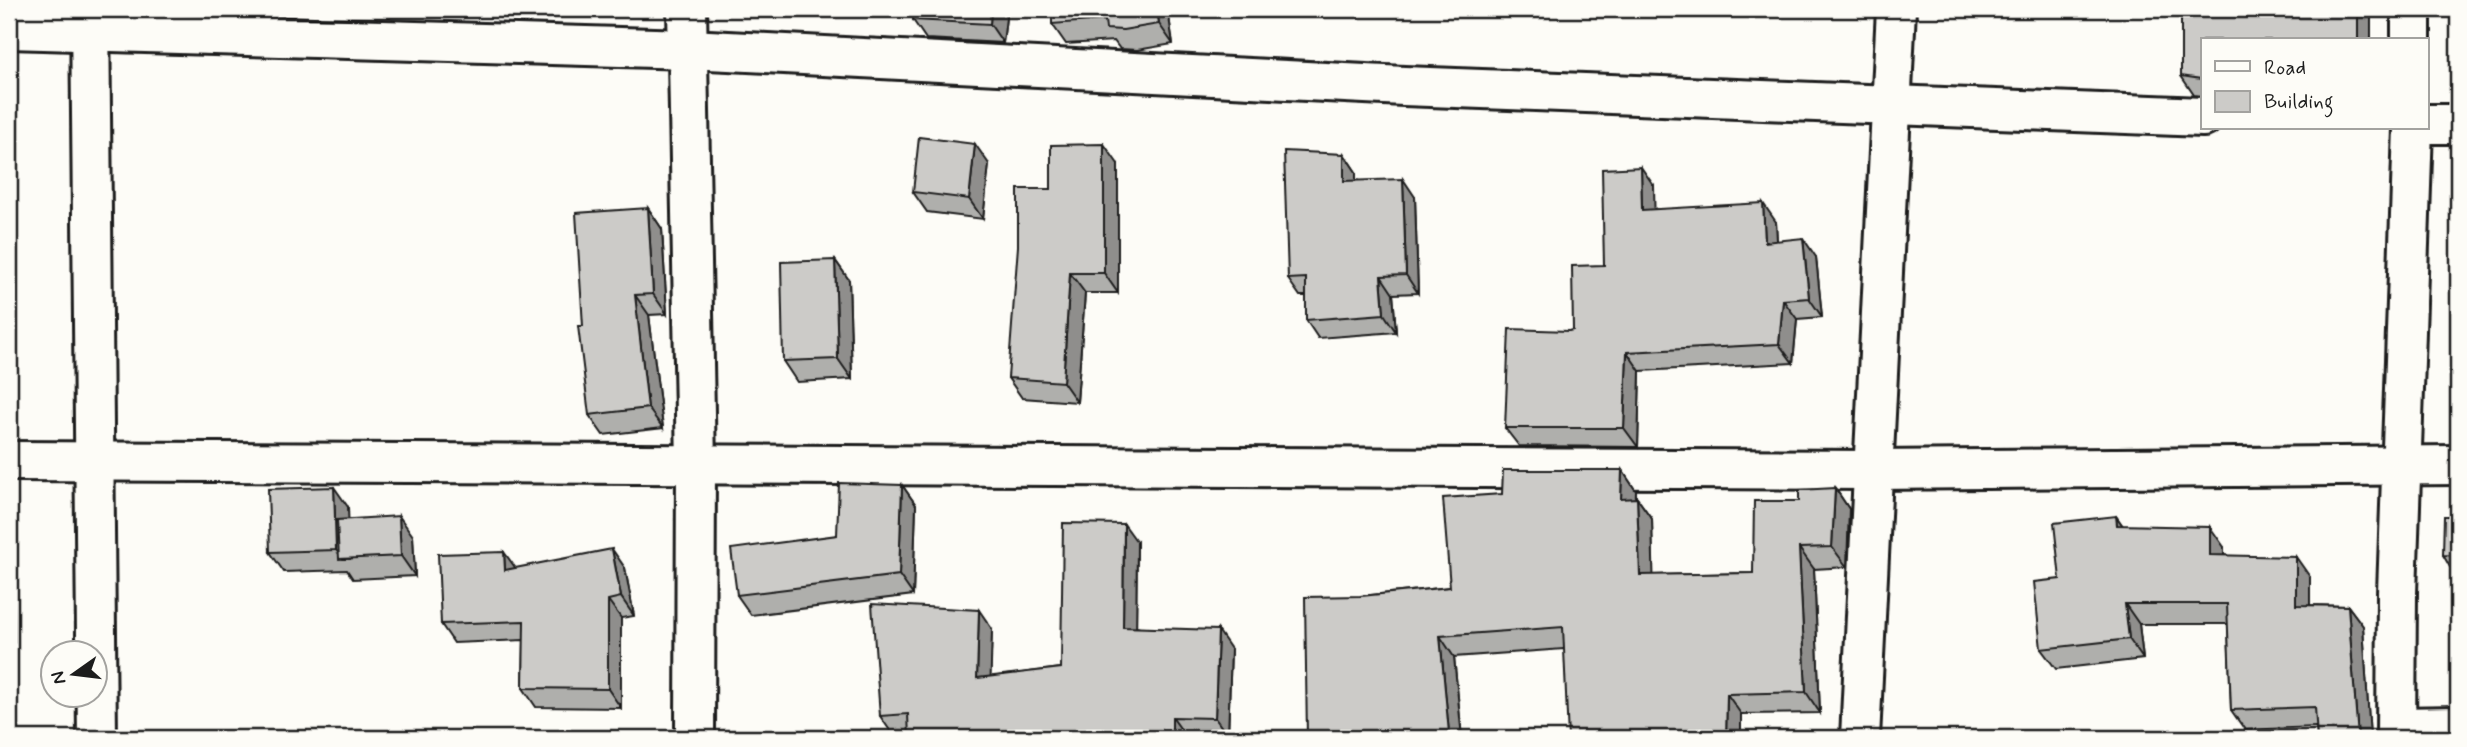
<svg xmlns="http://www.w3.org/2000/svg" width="2467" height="747" font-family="Mynerve,sans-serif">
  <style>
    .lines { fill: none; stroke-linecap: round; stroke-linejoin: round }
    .minor-casing { stroke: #1c1c1c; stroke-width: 44 }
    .minor { stroke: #fdfcf7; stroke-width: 38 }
    .wall { fill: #afafac; stroke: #1c1c1c; stroke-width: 2 }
    .shaded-wall { fill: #8f8e8c; stroke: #1c1c1c; stroke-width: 2 }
    .building { fill: #cccbc8; stroke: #1c1c1c; stroke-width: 2 }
  </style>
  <rect width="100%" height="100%" fill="#fdfcf7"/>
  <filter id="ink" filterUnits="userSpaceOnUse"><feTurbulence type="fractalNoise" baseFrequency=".0143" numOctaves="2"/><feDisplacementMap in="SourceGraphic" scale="14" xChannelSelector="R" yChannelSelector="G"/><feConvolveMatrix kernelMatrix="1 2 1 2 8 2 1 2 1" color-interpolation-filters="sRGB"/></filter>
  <g filter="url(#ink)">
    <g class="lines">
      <!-- minor casing -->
      <g class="minor-casing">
        <g id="minor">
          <path d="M 90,9 L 97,738"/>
          <path d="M 687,9 L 696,464 L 695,738"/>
          <path d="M 2411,9 L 2411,40"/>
          <path d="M 9,29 L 689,49 L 1404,86 L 2203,117"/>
          <path d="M 2427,124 L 2458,124"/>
          <path d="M 9,461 L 1873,470 L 2458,465"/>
          <path d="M 2397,727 L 2458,726"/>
          <path d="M 1860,738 L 1896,9"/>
          <path d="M 2396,738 L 2397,593 L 2413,128"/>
        </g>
      </g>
      <!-- minor -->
      <use href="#minor" class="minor"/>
    </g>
    <!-- wall -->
    <g class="wall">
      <path d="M 820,9 L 1007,9 L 1003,43 L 926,39 L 913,20 L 913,12 L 822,12 Z"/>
      <path d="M 1052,9 L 1192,9 L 1193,12 L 1169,17 L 1173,44 L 1137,50 L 1120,49 L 1114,41 L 1066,44 L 1052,24 Z"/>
      <path d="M 2181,9 L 2371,9 L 2371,40 L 2203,40 L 2203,96 L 2194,95 L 2181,76 Z"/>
      <path d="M 1344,154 L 1356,172 L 1356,180 L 1415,197 L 1418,293 L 1393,294 L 1396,332 L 1318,338 L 1306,320 L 1306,296 L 1300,296 L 1288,279 Z"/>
      <path d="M 989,164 L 983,219 L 927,212 L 913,192 Z"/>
      <path d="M 1118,164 L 1118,293 L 1085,293 L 1077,402 L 1022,398 L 1008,378 L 1051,189 Z"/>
      <path d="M 1654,186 L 1654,209 L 1776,222 L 1777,241 L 1816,257 L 1822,317 L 1797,319 L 1793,363 L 1640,371 L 1638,447 L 1519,446 L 1505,428 L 1569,331 L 1573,330 L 1604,265 Z"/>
      <path d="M 648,208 L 662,229 L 667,314 L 649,315 L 663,428 L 603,435 L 589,415 Z"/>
      <path d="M 835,260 L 849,280 L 852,379 L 797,382 L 783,361 Z"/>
      <path d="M 1622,470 L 1636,491 L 1636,498 L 1637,498 L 1652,519 L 1653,575 L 1753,573 L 1799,501 L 1835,488 L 1849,509 L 1847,567 L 1814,569 L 1820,713 L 1741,714 L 1564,649 L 1454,657 L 1462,738 L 1307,738 L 1361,596 L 1450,587 L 1502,494 Z"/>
      <path d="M 902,485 L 916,505 L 913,595 L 751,615 L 737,595 L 837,535 Z"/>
      <path d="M 9,493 L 11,497 L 14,641 L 9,641 Z"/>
      <path d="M 348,507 L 348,519 L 413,536 L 415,576 L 353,579 L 347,570 L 284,572 L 270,552 Z"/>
      <path d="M 2116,516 L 2123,526 L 2224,547 L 2224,555 L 2310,577 L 2310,605 L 2348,606 L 2363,626 L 2370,738 L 2317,738 L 2316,727 L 2245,730 L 2231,710 L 2228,624 L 2139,624 L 2143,659 L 2056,669 L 2041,649 L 2060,579 Z"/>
      <path d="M 2458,516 L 2458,567 L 2450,567 L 2443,555 Z"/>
      <path d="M 1137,542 L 1136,627 L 1231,649 L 1228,736 L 1185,735 L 1185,738 L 909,738 L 909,733 L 893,735 L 880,716 L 992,629 L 990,677 L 1061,668 Z"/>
      <path d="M 516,568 L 625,568 L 634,616 L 621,618 L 621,708 L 536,707 L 523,688 L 524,640 L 454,643 L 441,624 Z"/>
    </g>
    <!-- shaded-wall -->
    <g class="shaded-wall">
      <path d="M 991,9 L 1007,9 L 1003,43 L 990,24 Z"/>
      <path d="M 1157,9 L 1164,9 L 1169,17 L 1173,44 L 1159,24 Z"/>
      <rect x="2358" y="9" width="13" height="31"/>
      <path d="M 975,144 L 989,164 L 983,219 L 969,199 Z"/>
      <path d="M 1104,144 L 1118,164 L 1118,293 L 1104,273 Z"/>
      <path d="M 1344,154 L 1356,172 L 1356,199 L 1344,181 Z"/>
      <path d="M 1641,167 L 1654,186 L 1655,229 L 1642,210 Z"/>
      <path d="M 1403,179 L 1415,197 L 1418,293 L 1406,275 Z"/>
      <path d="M 1763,203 L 1776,222 L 1778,260 L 1765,242 Z"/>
      <path d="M 648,208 L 662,229 L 667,314 L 653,294 Z"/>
      <path d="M 1803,238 L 1816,257 L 1822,317 L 1809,298 Z"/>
      <path d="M 835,260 L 849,280 L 852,379 L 838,359 Z"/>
      <path d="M 1070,273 L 1085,293 L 1077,402 L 1063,382 Z"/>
      <path d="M 1381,276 L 1393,294 L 1396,332 L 1384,314 Z"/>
      <path d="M 635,295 L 649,315 L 663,428 L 648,408 Z"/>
      <path d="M 1783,300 L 1797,319 L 1793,363 L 1779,344 Z"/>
      <path d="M 1627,352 L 1640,371 L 1638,447 L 1624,428 Z"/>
      <path d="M 1622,470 L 1636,491 L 1635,519 L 1621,499 Z"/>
      <path d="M 902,485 L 916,505 L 913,595 L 899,575 Z"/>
      <path d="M 334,487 L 348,507 L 350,559 L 343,559 L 336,550 Z"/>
      <path d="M 1835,488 L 1849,509 L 1847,567 L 1832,547 Z"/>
      <path d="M 9,493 L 11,497 L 14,641 L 9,634 Z"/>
      <path d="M 1637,498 L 1652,519 L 1654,596 L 1640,575 Z"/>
      <path d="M 399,516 L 413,536 L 415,576 L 401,556 Z"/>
      <path d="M 2116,516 L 2130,536 L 2117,525 Z"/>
      <path d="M 1124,524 L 1137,542 L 1136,645 L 1123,627 Z"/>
      <path d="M 2210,527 L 2224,547 L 2224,575 L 2210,555 Z"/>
      <path d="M 1799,548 L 1814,569 L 1820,713 L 1806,692 Z"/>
      <path d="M 612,549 L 625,568 L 634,616 L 621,597 Z"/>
      <path d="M 504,552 L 517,570 L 505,570 Z"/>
      <path d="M 2296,557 L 2310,577 L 2310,625 L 2296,605 Z"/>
      <path d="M 608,600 L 621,618 L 621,708 L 608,689 Z"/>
      <path d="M 2125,604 L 2139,624 L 2143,659 L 2129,639 Z"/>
      <path d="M 2348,606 L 2363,626 L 2370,738 L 2358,738 Z"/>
      <path d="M 979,610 L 992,629 L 990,697 L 977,678 Z"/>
      <path d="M 1218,630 L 1231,649 L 1228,736 L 1215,718 Z"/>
      <path d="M 1440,636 L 1454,657 L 1462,738 L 1453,738 L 1449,733 Z"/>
      <path d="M 1727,694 L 1741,714 L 1741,738 L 1726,738 Z"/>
      <path d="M 1172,717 L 1185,735 L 1185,738 L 1172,738 Z"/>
    </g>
    <!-- building -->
    <g class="building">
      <path d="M 913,9 L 991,9 L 990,24 L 913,20 Z"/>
      <path d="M 1052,9 L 1157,9 L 1159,24 L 1123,30 L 1106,29 L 1105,20 L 1052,24 Z"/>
      <path d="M 2181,9 L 2358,9 L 2358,40 L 2203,40 L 2203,81 L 2201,79 L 2181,76 Z"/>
      <path d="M 2458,10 L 2458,75 L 2454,75 Z"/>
      <path d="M 919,137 L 975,144 L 969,199 L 913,192 Z"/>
      <path d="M 1104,144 L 1104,273 L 1070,273 L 1063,382 L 1008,378 L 1018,246 L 1018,189 L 1051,189 L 1051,145 Z"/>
      <path d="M 1284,151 L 1344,154 L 1344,181 L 1403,179 L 1406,275 L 1381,276 L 1384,314 L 1306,320 L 1306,278 L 1288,279 Z"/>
      <path d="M 1641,167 L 1642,210 L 1763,203 L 1765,242 L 1803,238 L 1809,298 L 1783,300 L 1779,344 L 1627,352 L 1624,428 L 1505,428 L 1509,329 L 1569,331 L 1573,330 L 1572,266 L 1604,265 L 1602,169 Z"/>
      <path d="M 648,208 L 653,294 L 635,295 L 648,408 L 589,415 L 578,326 L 583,326 L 576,213 Z"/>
      <path d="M 835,260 L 838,359 L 783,361 L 781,262 Z"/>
      <path d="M 1503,470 L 1622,470 L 1621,499 L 1637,498 L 1640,575 L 1753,573 L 1754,501 L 1799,501 L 1799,490 L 1835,488 L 1832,547 L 1799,548 L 1806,692 L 1727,694 L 1726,738 L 1568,738 L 1563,627 L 1440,636 L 1449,733 L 1392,738 L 1307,738 L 1305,597 L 1361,596 L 1450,587 L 1443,498 L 1502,494 Z"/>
      <path d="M 839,483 L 902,485 L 899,575 L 737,595 L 731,549 L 837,535 Z"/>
      <path d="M 334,487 L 336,550 L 270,552 L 268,489 Z"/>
      <path d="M 399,516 L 401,556 L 339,559 L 337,520 Z"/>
      <path d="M 2116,516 L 2117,525 L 2210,527 L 2210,555 L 2296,557 L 2296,605 L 2348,606 L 2358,738 L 2317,738 L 2315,707 L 2231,710 L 2227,604 L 2125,604 L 2129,639 L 2041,649 L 2034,582 L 2060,579 L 2054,523 Z"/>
      <path d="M 2444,516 L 2458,516 L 2458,556 L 2443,555 Z"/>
      <path d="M 1063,523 L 1124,524 L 1123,627 L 1218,630 L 1215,718 L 1172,717 L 1172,738 L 909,738 L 908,714 L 880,716 L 872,604 L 979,610 L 977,678 L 1061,668 Z"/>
      <path d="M 612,549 L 621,597 L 608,600 L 608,689 L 523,688 L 524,621 L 441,624 L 438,554 L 504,552 L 505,570 Z"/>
    </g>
  </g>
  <!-- margin -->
  <rect width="2467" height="747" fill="none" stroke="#fdfcf7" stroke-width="35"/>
  <rect x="18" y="18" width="2432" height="712" fill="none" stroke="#1c1c1c" stroke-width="2.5" filter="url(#ink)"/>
  <!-- legend -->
  <rect x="2201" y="38" width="228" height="91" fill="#fdfcf7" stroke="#a3a29f" stroke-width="2"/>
  <rect x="2215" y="61" width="35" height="10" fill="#fdfcf7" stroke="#a3a29f" stroke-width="2"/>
  <text x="2264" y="74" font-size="21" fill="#1c1c1c">Road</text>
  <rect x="2215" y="91" width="35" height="21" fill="#cccbc8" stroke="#a3a29f" stroke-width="2"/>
  <text x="2264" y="108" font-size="21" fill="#1c1c1c">Building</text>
  <!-- north arrow -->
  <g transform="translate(74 674) rotate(256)"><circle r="33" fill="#fdfcf7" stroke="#a3a29f" stroke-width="2"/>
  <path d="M0-5L12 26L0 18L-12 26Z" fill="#1c1c1c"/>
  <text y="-10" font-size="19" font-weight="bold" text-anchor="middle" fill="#1c1c1c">N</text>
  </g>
</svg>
